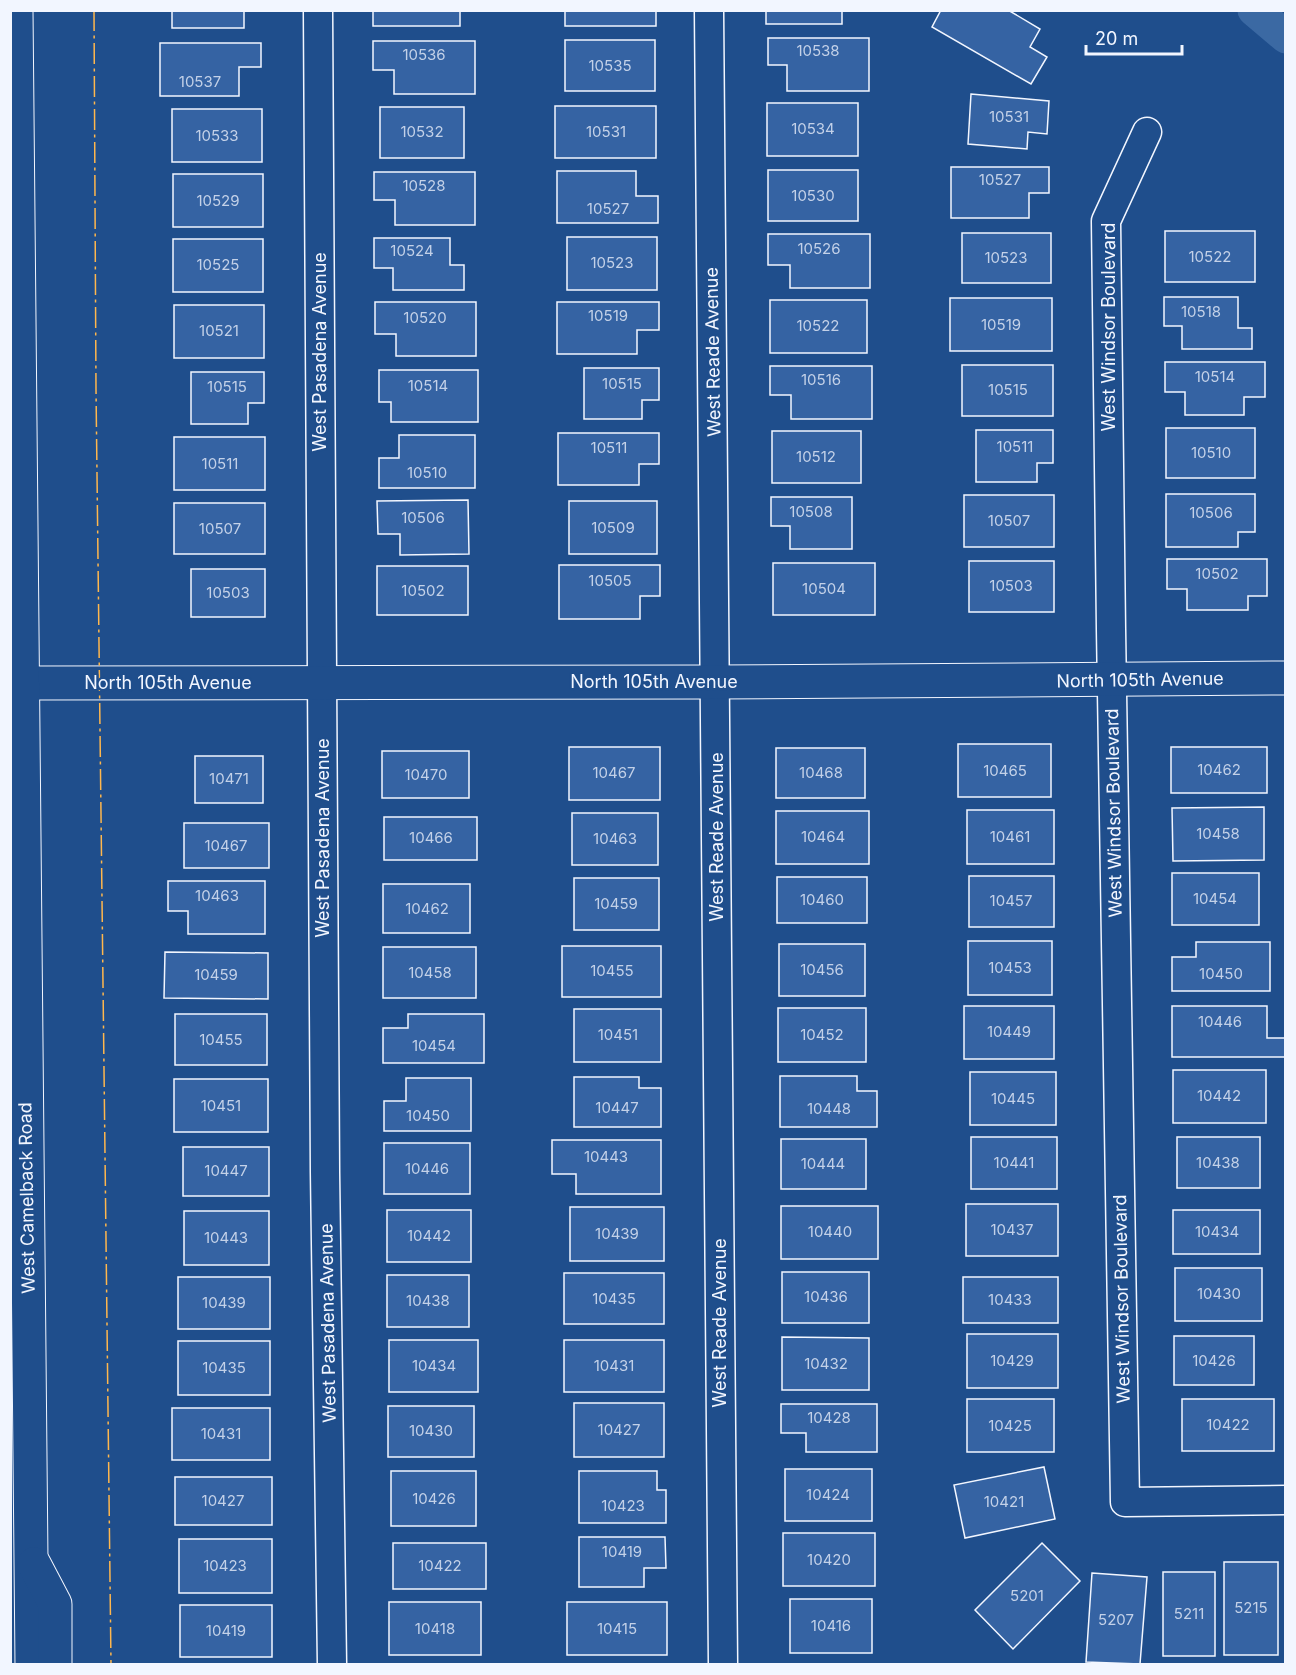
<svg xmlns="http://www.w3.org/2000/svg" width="1296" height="1675" font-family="Inter,sans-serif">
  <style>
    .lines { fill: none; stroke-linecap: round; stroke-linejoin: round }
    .canal { stroke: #3b69a3; stroke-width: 33 }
    .building { fill: #3563a3; stroke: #f2f6ff; stroke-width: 1.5 }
    .minor-casing { stroke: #f2f6ff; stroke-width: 31 }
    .tertiary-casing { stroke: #f2f6ff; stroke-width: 35 }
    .primary-casing { stroke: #f2f6ff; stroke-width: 35 }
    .minor { stroke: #1f4e8c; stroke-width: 28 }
    .tertiary { stroke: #1f4e8c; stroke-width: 33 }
    .primary { stroke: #1f4e8c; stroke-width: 33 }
    .power { stroke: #ffb74d; stroke-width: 1.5; stroke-dasharray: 21 4.5 3 4.5; stroke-linecap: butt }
    .labels { text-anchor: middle; stroke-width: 4.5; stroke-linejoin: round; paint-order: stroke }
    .number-label { font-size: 15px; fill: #c3d1e8 }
    .street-label { font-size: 18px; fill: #f2f6ff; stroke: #1f4e8c }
  </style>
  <rect width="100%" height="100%" fill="#1f4e8c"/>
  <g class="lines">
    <!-- canal -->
    <path class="canal" d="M 1254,10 L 1286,37"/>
  </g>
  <!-- building -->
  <g class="building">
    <rect x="172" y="10" width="72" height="18"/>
    <rect x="373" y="10" width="87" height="16"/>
    <rect x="565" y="10" width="91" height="16"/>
    <rect x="766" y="10" width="76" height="14"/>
    <path d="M 941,10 L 1008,10 L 1040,29 L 1030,47 L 1047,57 L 1031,84 L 932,27 Z"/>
    <path d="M 768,38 L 869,38 L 869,91 L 787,91 L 787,65 L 768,65 Z"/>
    <rect x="565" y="40" width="90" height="51"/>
    <path d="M 373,41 L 475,41 L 475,94 L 394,94 L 394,70 L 373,70 Z"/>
    <path d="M 160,43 L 261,43 L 261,67 L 239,67 L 239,96 L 160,96 Z"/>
    <path d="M 971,94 L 1049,101 L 1047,134 L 1028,132 L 1027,149 L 968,144 Z"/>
    <rect x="767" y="103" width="91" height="53"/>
    <rect x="555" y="106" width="101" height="52"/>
    <rect x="380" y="107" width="84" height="51"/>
    <rect x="172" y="109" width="90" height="53"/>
    <path d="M 951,167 L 1049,167 L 1049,193 L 1029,193 L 1029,218 L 951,218 Z"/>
    <rect x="768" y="170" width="90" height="51"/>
    <path d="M 557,171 L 636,171 L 636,196 L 658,196 L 658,223 L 557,223 Z"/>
    <path d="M 374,172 L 475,172 L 475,225 L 395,225 L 395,200 L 374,200 Z"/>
    <rect x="173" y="174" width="90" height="53"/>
    <rect x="1165" y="231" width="90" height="51"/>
    <rect x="962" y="233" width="89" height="50"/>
    <path d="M 768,234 L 870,234 L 870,288 L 790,288 L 790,265 L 768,265 Z"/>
    <rect x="567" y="237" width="90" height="53"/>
    <path d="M 374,238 L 450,238 L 450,265 L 464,265 L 464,290 L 393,290 L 393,268 L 374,268 Z"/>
    <rect x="173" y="239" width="90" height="53"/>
    <path d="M 1164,297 L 1238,297 L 1238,328 L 1252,328 L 1252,349 L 1182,349 L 1182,326 L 1164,326 Z"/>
    <rect x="950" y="298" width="102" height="53"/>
    <rect x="770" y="300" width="97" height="53"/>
    <path d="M 375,302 L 476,302 L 476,356 L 396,356 L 396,334 L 375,334 Z"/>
    <path d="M 557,302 L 659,302 L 659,330 L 637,330 L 637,354 L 557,354 Z"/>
    <rect x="174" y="305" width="90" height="53"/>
    <path d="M 1165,362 L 1265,362 L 1265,397 L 1244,397 L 1244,415 L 1185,415 L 1185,392 L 1165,392 Z"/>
    <rect x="962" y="365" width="91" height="51"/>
    <path d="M 770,366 L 872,366 L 872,419 L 791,419 L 791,395 L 770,395 Z"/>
    <path d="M 584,368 L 659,368 L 659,400 L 642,400 L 642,419 L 584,419 Z"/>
    <path d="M 379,370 L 478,370 L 478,422 L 391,422 L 391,402 L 379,402 Z"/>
    <path d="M 191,372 L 264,372 L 264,403 L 248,403 L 248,424 L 191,424 Z"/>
    <rect x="1166" y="428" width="89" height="50"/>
    <path d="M 976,430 L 1053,430 L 1053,463 L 1037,463 L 1037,482 L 976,482 Z"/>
    <rect x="772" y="431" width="89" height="52"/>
    <path d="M 558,433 L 659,433 L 659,464 L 639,464 L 639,485 L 558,485 Z"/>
    <path d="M 399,435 L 475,435 L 475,488 L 379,488 L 379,458 L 399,458 Z"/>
    <rect x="174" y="437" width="91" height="53"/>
    <path d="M 1166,494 L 1255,494 L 1255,532 L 1238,532 L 1238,547 L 1166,547 Z"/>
    <rect x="964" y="495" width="90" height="52"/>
    <path d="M 771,497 L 852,497 L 852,549 L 790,549 L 790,526 L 771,526 Z"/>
    <path d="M 468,500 L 469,554 L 400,555 L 400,534 L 378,534 L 377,501 Z"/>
    <rect x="569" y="501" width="88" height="53"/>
    <rect x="174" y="503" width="91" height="51"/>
    <path d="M 1167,559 L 1267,559 L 1267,596 L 1248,596 L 1248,610 L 1187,610 L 1187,589 L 1167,589 Z"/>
    <rect x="969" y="561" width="85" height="51"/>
    <rect x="773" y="563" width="102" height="52"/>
    <path d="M 559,565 L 660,565 L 660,596 L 640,596 L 640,619 L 559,619 Z"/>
    <rect x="377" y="566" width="91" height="49"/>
    <rect x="191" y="569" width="74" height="48"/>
    <rect x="958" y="744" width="93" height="53"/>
    <rect x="569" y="747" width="91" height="53"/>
    <rect x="1171" y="747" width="96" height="46"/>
    <rect x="776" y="748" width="89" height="50"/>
    <rect x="382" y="751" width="87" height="47"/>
    <rect x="195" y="756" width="68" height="47"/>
    <path d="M 1264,807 L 1264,860 L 1173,861 L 1172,808 Z"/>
    <rect x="967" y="810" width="87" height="54"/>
    <rect x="776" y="811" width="93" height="53"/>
    <rect x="572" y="813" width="86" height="52"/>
    <rect x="384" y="817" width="93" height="43"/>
    <rect x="184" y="823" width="85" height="45"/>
    <rect x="1172" y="873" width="87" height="52"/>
    <rect x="969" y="876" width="85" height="51"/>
    <rect x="777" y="877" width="90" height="46"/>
    <rect x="574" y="878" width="85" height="52"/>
    <path d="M 168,881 L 265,881 L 265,934 L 188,934 L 188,911 L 168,911 Z"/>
    <rect x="383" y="884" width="87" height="49"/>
    <rect x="968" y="941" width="84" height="54"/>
    <path d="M 1196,942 L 1270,942 L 1270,991 L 1172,991 L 1172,957 L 1196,957 Z"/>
    <rect x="779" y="944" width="86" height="52"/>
    <rect x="562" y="946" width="99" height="51"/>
    <rect x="383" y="947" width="93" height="51"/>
    <path d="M 165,952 L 268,953 L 268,999 L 164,998 Z"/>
    <rect x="964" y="1006" width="90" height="53"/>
    <path d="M 1172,1006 L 1267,1006 L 1267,1038 L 1285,1038 L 1285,1057 L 1172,1057 Z"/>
    <rect x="778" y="1008" width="88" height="54"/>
    <rect x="574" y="1009" width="87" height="53"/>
    <rect x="175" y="1014" width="92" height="51"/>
    <path d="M 408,1014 L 484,1014 L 484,1063 L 383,1063 L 383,1028 L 408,1028 Z"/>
    <rect x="1173" y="1070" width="93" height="53"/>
    <rect x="970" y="1072" width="86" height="53"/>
    <path d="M 780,1076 L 857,1076 L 857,1091 L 877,1091 L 877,1127 L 780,1127 Z"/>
    <path d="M 574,1077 L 639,1077 L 639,1088 L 661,1088 L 661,1127 L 574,1127 Z"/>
    <path d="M 406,1078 L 471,1078 L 471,1131 L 384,1131 L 384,1101 L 406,1101 Z"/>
    <rect x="174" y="1079" width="94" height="53"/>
    <rect x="971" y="1137" width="86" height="52"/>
    <rect x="1177" y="1137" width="83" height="51"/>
    <rect x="781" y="1139" width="85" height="50"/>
    <path d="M 552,1140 L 661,1140 L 661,1194 L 576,1194 L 576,1174 L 552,1174 Z"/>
    <rect x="384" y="1143" width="86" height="51"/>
    <rect x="183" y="1147" width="86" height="49"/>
    <rect x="966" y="1204" width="92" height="52"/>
    <rect x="781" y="1206" width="97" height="53"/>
    <rect x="570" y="1207" width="94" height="54"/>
    <rect x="387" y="1210" width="84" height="52"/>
    <rect x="1173" y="1210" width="87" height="44"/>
    <rect x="184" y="1211" width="85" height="54"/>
    <rect x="1175" y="1268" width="87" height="53"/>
    <rect x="782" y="1272" width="87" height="51"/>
    <rect x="564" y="1273" width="100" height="51"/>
    <rect x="387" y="1275" width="82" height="52"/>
    <rect x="178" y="1277" width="92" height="52"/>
    <rect x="963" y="1277" width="95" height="46"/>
    <rect x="967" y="1334" width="91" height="54"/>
    <rect x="1174" y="1336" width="80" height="49"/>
    <path d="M 782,1337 L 869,1338 L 869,1390 L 782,1390 Z"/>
    <rect x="389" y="1340" width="89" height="52"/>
    <rect x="564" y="1340" width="100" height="52"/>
    <rect x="178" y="1341" width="92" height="54"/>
    <rect x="967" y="1399" width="87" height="53"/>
    <rect x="1182" y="1399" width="92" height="52"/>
    <rect x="574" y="1403" width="90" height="54"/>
    <path d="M 781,1404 L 877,1404 L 877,1452 L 806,1452 L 806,1433 L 781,1433 Z"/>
    <rect x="388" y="1406" width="86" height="51"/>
    <rect x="172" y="1408" width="98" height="52"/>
    <path d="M 1044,1467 L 1055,1519 L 965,1538 L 954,1485 Z"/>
    <rect x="785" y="1469" width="87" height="52"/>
    <rect x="391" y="1471" width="85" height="55"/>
    <path d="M 579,1471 L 657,1471 L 657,1490 L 666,1490 L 666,1523 L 579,1523 Z"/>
    <rect x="175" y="1477" width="97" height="48"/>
    <rect x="783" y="1533" width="92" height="53"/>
    <path d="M 579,1537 L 665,1537 L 666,1568 L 644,1568 L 644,1587 L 579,1587 Z"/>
    <rect x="179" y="1539" width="93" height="54"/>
    <rect x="393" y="1543" width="93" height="46"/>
    <path d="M 1042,1543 L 1080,1581 L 1013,1649 L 975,1610 Z"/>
    <rect x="1224" y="1562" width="54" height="93"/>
    <rect x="1163" y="1572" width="52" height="84"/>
    <path d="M 1092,1573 L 1147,1577 L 1140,1664 L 1086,1662 Z"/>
    <rect x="790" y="1599" width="82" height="54"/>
    <rect x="389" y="1602" width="92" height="53"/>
    <rect x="567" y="1602" width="100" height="53"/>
    <rect x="180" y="1605" width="92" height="52"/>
  </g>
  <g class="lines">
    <!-- minor casing -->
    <g class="minor-casing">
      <g id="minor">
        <path d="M 318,10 L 325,1172 L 332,1664"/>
        <path d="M 709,10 L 723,1664"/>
        <path d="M 1147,132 L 1106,221 L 1111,629 L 1125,1502 L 1286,1500"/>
      </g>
    </g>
    <!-- tertiary casing -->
    <g class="tertiary-casing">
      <path id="tertiary" d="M 23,683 L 715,682 L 1286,678"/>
    </g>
    <!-- primary casing -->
    <g class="primary-casing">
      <g id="primary">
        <path d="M 16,10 L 32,1664"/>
        <path d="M 34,1564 L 55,1604 L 55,1664"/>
      </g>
    </g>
    <!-- minor -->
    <use href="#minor" class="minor"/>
    <!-- tertiary -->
    <use href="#tertiary" class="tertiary"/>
    <!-- primary -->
    <use href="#primary" class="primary"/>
    <!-- power -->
    <path class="power" d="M 94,10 L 96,389 L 111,1664"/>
  </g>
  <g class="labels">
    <!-- number labels -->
    <g class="number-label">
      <text x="818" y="56">10538</text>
      <text x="424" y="60">10536</text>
      <text x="610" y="71">10535</text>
      <text x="200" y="87">10537</text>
      <text x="1009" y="122">10531</text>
      <text x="813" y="134">10534</text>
      <text x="422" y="137">10532</text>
      <text x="606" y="137">10531</text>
      <text x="217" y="141">10533</text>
      <text x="1000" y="185">10527</text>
      <text x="424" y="191">10528</text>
      <text x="813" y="201">10530</text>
      <text x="218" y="206">10529</text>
      <text x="608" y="214">10527</text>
      <text x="819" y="254">10526</text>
      <text x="412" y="256">10524</text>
      <text x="1210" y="262">10522</text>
      <text x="1006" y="263">10523</text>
      <text x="612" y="268">10523</text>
      <text x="218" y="270">10525</text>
      <text x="1201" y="317">10518</text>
      <text x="608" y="321">10519</text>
      <text x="425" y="323">10520</text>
      <text x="1001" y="330">10519</text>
      <text x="818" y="331">10522</text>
      <text x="219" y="336">10521</text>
      <text x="1215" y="382">10514</text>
      <text x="821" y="385">10516</text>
      <text x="622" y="389">10515</text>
      <text x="428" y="391">10514</text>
      <text x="227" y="392">10515</text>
      <text x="1008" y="395">10515</text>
      <text x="1015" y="452">10511</text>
      <text x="609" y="453">10511</text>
      <text x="1211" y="458">10510</text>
      <text x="816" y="462">10512</text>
      <text x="220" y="469">10511</text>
      <text x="427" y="478">10510</text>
      <text x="811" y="517">10508</text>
      <text x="1211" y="518">10506</text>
      <text x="423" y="523">10506</text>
      <text x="1009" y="526">10507</text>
      <text x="613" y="533">10509</text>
      <text x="220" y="534">10507</text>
      <text x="1217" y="579">10502</text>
      <text x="610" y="586">10505</text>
      <text x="1011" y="591">10503</text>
      <text x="824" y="594">10504</text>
      <text x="423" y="596">10502</text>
      <text x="228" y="598">10503</text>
      <text x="1219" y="775">10462</text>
      <text x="1005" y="776">10465</text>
      <text x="614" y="778">10467</text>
      <text x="821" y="778">10468</text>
      <text x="426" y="780">10470</text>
      <text x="229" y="784">10471</text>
      <text x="1218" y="839">10458</text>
      <text x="823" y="842">10464</text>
      <text x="1010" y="842">10461</text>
      <text x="431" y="843">10466</text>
      <text x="615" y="844">10463</text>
      <text x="226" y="851">10467</text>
      <text x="217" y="901">10463</text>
      <text x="1215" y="904">10454</text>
      <text x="822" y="905">10460</text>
      <text x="1011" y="906">10457</text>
      <text x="616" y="909">10459</text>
      <text x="427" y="914">10462</text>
      <text x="1010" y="973">10453</text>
      <text x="822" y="975">10456</text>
      <text x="612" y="976">10455</text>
      <text x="430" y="978">10458</text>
      <text x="1221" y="979">10450</text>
      <text x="216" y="980">10459</text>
      <text x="1220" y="1027">10446</text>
      <text x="1009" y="1037">10449</text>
      <text x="618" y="1040">10451</text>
      <text x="822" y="1040">10452</text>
      <text x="221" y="1045">10455</text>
      <text x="434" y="1051">10454</text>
      <text x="1219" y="1101">10442</text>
      <text x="1013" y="1104">10445</text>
      <text x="221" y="1111">10451</text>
      <text x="617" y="1113">10447</text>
      <text x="829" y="1114">10448</text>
      <text x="428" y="1121">10450</text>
      <text x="606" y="1162">10443</text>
      <text x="1014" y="1168">10441</text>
      <text x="1218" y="1168">10438</text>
      <text x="823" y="1169">10444</text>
      <text x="427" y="1174">10446</text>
      <text x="226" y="1176">10447</text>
      <text x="1012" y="1235">10437</text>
      <text x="830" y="1237">10440</text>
      <text x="1217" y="1237">10434</text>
      <text x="617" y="1239">10439</text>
      <text x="429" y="1241">10442</text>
      <text x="226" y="1243">10443</text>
      <text x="1219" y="1299">10430</text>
      <text x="826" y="1302">10436</text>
      <text x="614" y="1304">10435</text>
      <text x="1010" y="1305">10433</text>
      <text x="428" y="1306">10438</text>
      <text x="224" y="1308">10439</text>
      <text x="1012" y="1366">10429</text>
      <text x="1214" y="1366">10426</text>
      <text x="826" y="1369">10432</text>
      <text x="434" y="1371">10434</text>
      <text x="614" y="1371">10431</text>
      <text x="224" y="1373">10435</text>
      <text x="829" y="1423">10428</text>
      <text x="1228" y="1430">10422</text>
      <text x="1010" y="1431">10425</text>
      <text x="619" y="1435">10427</text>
      <text x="431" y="1436">10430</text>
      <text x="221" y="1439">10431</text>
      <text x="828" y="1500">10424</text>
      <text x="434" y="1504">10426</text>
      <text x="223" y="1506">10427</text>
      <text x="1004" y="1507">10421</text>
      <text x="623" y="1511">10423</text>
      <text x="622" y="1557">10419</text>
      <text x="829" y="1565">10420</text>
      <text x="225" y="1571">10423</text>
      <text x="440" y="1571">10422</text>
      <text x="1027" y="1601">5201</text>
      <text x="1251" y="1613">5215</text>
      <text x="1189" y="1619">5211</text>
      <text x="1116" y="1625">5207</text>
      <text x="831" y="1631">10416</text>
      <text x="435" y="1634">10418</text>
      <text x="617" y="1634">10415</text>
      <text x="226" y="1636">10419</text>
    </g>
    <!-- street labels -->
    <g class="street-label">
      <text transform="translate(1109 327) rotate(-90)" y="6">West Windsor Boulevard</text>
      <text transform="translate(320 352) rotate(-90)" y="6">West Pasadena Avenue</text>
      <text transform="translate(713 352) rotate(-91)" y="6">West Reade Avenue</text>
      <text transform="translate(1140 680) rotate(-1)" y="6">North 105th Avenue</text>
      <text x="654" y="688">North 105th Avenue</text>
      <text x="168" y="689">North 105th Avenue</text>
      <text transform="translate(1114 813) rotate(-91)" y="6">West Windsor Boulevard</text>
      <text transform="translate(717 837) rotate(-90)" y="6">West Reade Avenue</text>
      <text transform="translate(323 838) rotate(-90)" y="6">West Pasadena Avenue</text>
      <text transform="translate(27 1198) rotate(-91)" y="6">West Camelback Road</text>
      <text transform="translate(1122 1299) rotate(-91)" y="6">West Windsor Boulevard</text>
      <text transform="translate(328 1323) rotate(-91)" y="6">West Pasadena Avenue</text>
      <text transform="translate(720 1323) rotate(-90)" y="6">West Reade Avenue</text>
    </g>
  </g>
  <!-- border -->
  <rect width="1296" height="1675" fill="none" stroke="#f2f6ff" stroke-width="24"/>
  <!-- scale -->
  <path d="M1086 45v9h96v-9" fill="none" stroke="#f2f6ff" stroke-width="3"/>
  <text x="1095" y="45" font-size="18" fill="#f2f6ff" stroke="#1f4e8c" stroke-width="4.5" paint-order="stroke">20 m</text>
</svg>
